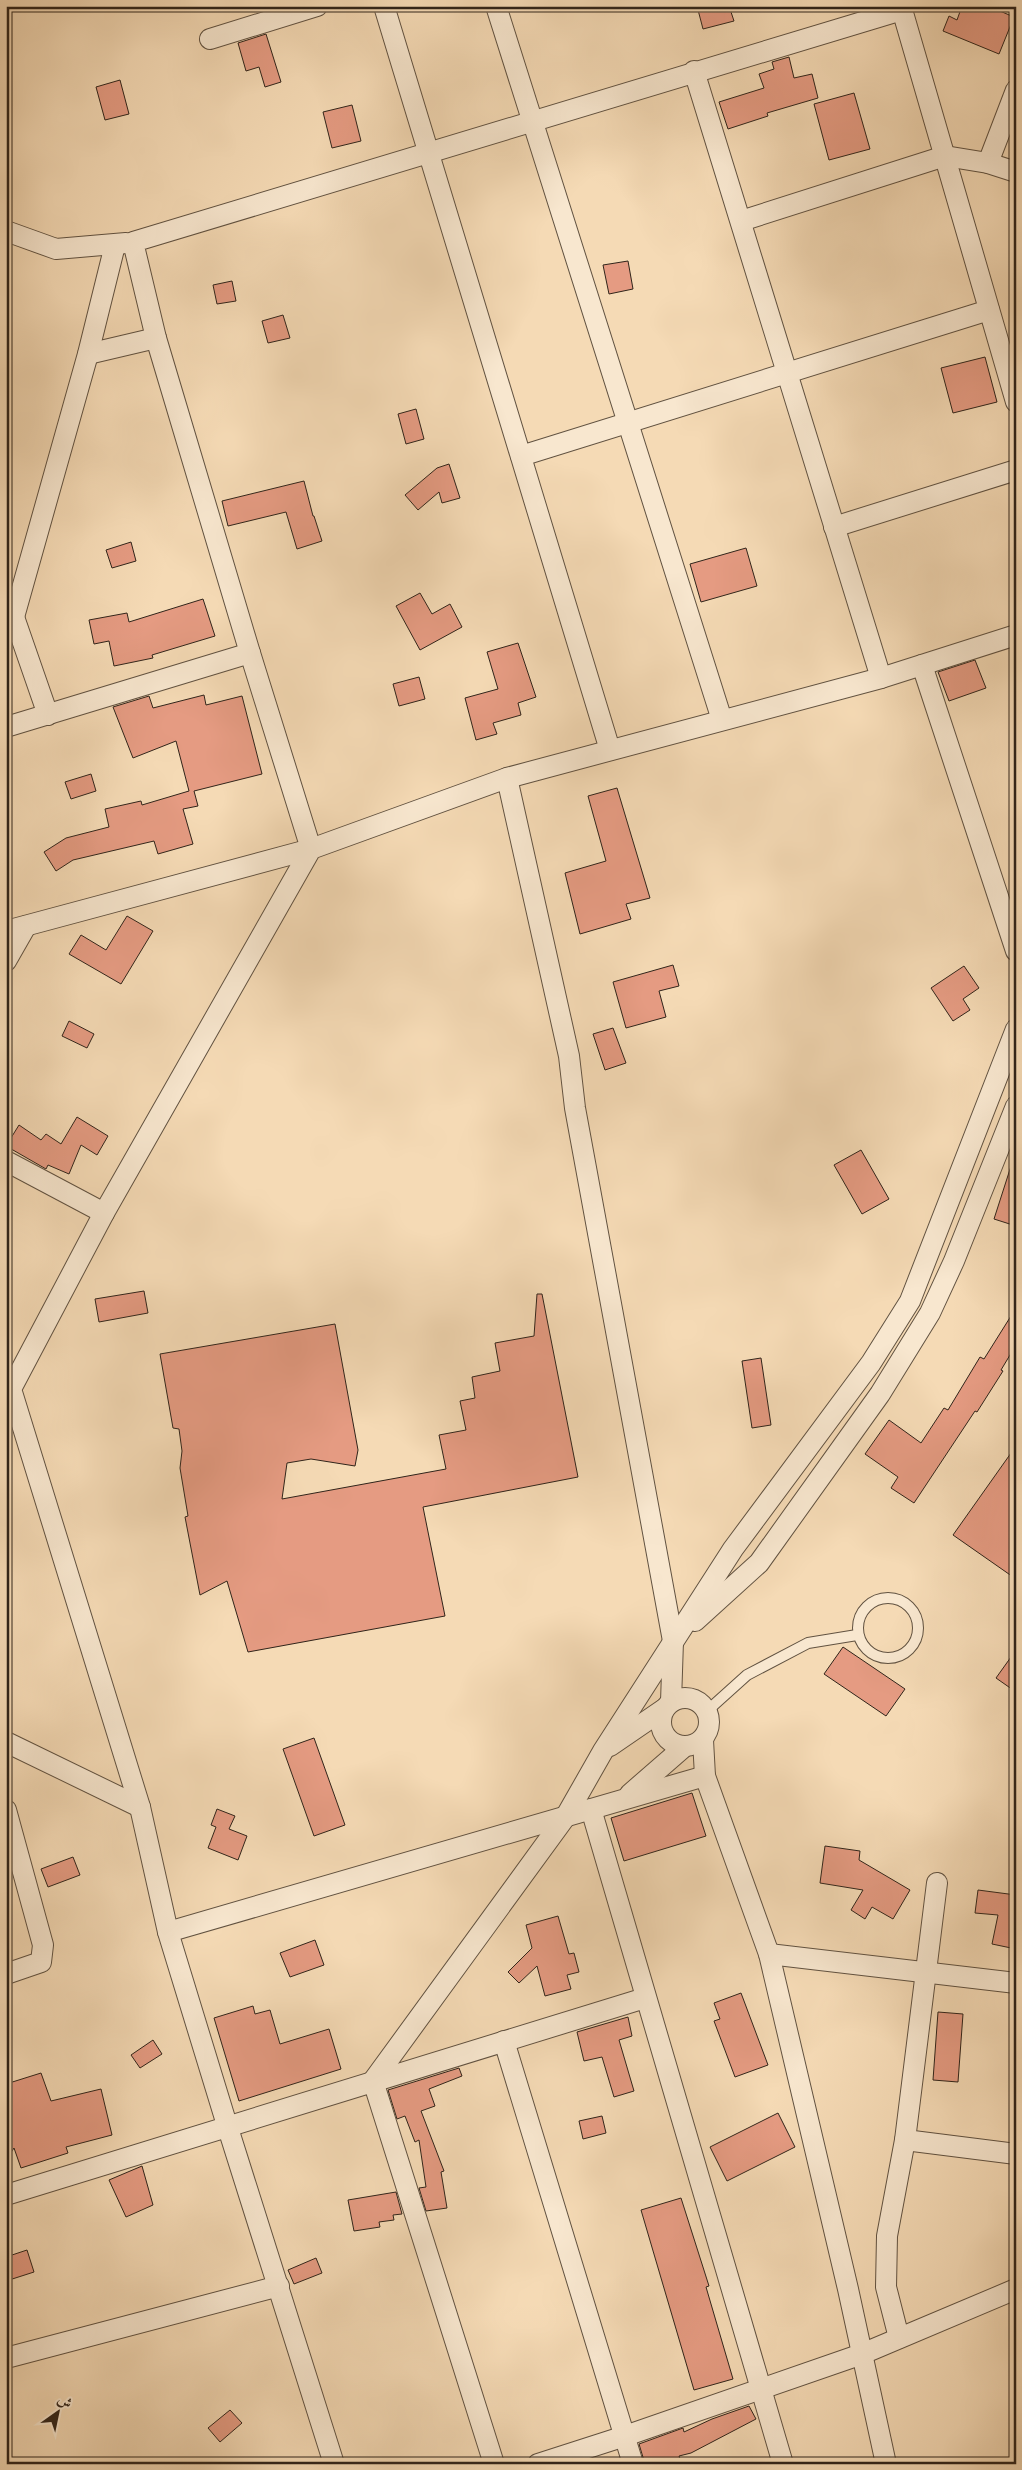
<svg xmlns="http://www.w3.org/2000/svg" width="1022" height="2470" font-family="'Libre Bodoni',Amiri,serif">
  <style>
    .building { fill: #e59b82; stroke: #30241a }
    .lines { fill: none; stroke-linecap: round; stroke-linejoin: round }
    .lane-casing { stroke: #615241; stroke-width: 12 }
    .street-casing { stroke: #615241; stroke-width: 22 }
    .lane { stroke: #f8e7cf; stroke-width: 10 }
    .street { stroke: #f8e7cf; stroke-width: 20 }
  </style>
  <rect width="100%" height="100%" fill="#f5dab5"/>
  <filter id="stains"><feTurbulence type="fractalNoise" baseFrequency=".004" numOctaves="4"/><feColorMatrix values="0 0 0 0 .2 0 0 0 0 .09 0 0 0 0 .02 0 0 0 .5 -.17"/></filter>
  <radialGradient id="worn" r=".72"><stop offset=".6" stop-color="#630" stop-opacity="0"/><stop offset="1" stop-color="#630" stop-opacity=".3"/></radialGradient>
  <!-- building -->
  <g class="building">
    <path d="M 697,6 L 729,6 L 734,21 L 703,29 Z"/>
    <path d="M 962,6 L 988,6 L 1014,17 L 999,54 L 943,31 L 949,16 L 957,20 Z"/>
    <path d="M 266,34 L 281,82 L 265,87 L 259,67 L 246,71 L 238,43 Z"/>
    <path d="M 789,57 L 794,78 L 812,74 L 818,98 L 767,113 L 768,116 L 728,129 L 719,102 L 764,88 L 759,74 L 774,69 L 772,62 Z"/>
    <path d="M 120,80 L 129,114 L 105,120 L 96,87 Z"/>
    <path d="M 854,93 L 870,149 L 829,160 L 814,104 Z"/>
    <path d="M 352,105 L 361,141 L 332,148 L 323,112 Z"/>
    <path d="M 628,261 L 633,289 L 609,294 L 603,265 Z"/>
    <path d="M 232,281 L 236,301 L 217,304 L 213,285 Z"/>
    <path d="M 283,315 L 290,338 L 268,343 L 262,321 Z"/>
    <path d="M 985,357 L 997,402 L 953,413 L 941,368 Z"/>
    <path d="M 416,409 L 424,439 L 406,444 L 398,414 Z"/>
    <path d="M 449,464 L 460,498 L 442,503 L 439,492 L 418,510 L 405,495 L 437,468 Z"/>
    <path d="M 304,481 L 313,516 L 314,516 L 322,541 L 297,549 L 286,512 L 228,526 L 222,501 Z"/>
    <path d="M 131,542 L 136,561 L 112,568 L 106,550 Z"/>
    <path d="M 746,548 L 757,586 L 701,602 L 690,564 Z"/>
    <path d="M 420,593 L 432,614 L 450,604 L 462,627 L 420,650 L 396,606 Z"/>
    <path d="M 203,599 L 215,636 L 152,655 L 153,658 L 114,666 L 109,641 L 94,644 L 89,620 L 127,613 L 129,622 Z"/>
    <path d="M 518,643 L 536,697 L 518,703 L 521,715 L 493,723 L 497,734 L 476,740 L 465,698 L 498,689 L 487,652 Z"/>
    <path d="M 975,660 L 986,688 L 949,701 L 938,672 Z"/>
    <path d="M 419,677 L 425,699 L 399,706 L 393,684 Z"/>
    <path d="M 204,695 L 206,705 L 242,696 L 262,774 L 194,791 L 198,806 L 183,809 L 193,844 L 158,854 L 154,841 L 73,860 L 56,871 L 44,852 L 66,838 L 109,827 L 105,809 L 141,801 L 142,805 L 189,791 L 176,741 L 133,758 L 113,707 L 149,696 L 153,708 Z"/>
    <path d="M 91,774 L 96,791 L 71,799 L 65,782 Z"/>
    <path d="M 617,788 L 650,898 L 626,904 L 631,919 L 580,934 L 565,873 L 606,861 L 588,796 Z"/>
    <path d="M 127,916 L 153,931 L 121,984 L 69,954 L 81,935 L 106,950 Z"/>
    <path d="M 673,965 L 679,986 L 659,991 L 666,1017 L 626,1028 L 613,982 Z"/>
    <path d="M 964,966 L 979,988 L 963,999 L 970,1010 L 953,1021 L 931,988 Z"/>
    <path d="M 69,1021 L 94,1034 L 87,1048 L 62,1036 Z"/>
    <path d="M 613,1028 L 626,1063 L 605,1070 L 593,1034 Z"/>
    <path d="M 77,1117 L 108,1136 L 97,1155 L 81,1145 L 69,1174 L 48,1165 L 46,1169 L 6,1146 L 19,1125 L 41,1140 L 46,1134 L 61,1144 Z"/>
    <path d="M 861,1150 L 889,1199 L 862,1214 L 834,1165 Z"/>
    <path d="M 1012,1163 L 1016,1164 L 1016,1226 L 994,1219 Z"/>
    <path d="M 144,1291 L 148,1313 L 99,1322 L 95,1299 Z"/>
    <path d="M 537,1294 L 542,1294 L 578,1477 L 423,1507 L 445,1616 L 248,1652 L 227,1581 L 200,1595 L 185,1517 L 188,1516 L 180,1468 L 182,1451 L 179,1429 L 173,1428 L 160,1354 L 335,1324 L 358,1450 L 355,1466 L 311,1459 L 287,1463 L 282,1499 L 446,1469 L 439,1435 L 466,1430 L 460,1401 L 475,1398 L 472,1377 L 500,1371 L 495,1343 L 534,1336 Z"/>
    <path d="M 1016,1308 L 1016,1345 L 1001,1370 L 1003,1371 L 977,1412 L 975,1411 L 914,1503 L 891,1488 L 898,1477 L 865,1454 L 889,1420 L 921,1443 L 944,1408 L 948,1410 L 980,1357 L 984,1359 Z"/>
    <path d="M 761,1358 L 771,1425 L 752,1428 L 742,1361 Z"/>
    <path d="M 1016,1446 L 1016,1579 L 953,1535 Z"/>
    <path d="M 843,1647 L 905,1689 L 886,1716 L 824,1674 Z"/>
    <path d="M 1016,1650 L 1016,1692 L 996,1678 Z"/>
    <path d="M 314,1738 L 345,1825 L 314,1836 L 283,1749 Z"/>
    <path d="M 692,1793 L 706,1836 L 624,1861 L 611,1818 Z"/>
    <path d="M 217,1809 L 235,1816 L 229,1829 L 247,1836 L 238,1860 L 208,1848 L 216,1827 L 211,1825 Z"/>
    <path d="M 825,1846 L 860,1851 L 859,1860 L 910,1890 L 893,1919 L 872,1907 L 865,1919 L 851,1910 L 863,1890 L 820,1883 Z"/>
    <path d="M 73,1857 L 80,1875 L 48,1887 L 41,1869 Z"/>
    <path d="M 978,1890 L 1016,1895 L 1016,1949 L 992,1944 L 998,1915 L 975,1913 Z"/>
    <path d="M 558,1916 L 569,1954 L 574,1953 L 579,1972 L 567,1975 L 571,1989 L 545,1996 L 537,1966 L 519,1983 L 508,1972 L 532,1948 L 526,1925 Z"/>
    <path d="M 315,1940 L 324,1965 L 290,1977 L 280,1953 Z"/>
    <path d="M 741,1993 L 768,2065 L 735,2077 L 714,2021 L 720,2019 L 714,2003 Z"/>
    <path d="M 253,2006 L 255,2014 L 270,2010 L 280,2044 L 329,2029 L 341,2069 L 239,2101 L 214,2018 Z"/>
    <path d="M 938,2012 L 963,2014 L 958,2082 L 933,2080 Z"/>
    <path d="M 628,2017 L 632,2036 L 619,2040 L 634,2091 L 614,2097 L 602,2057 L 584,2061 L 577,2032 Z"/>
    <path d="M 153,2040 L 162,2054 L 140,2068 L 131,2055 Z"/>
    <path d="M 459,2068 L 462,2076 L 429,2089 L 435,2106 L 421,2111 L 444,2171 L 441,2172 L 447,2208 L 426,2211 L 419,2188 L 426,2187 L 419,2140 L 415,2142 L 405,2116 L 397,2119 L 388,2090 Z"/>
    <path d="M 41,2073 L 51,2101 L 101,2089 L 112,2135 L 66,2147 L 68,2153 L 21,2168 L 14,2148 L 6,2160 L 6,2084 Z"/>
    <path d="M 778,2113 L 795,2147 L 727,2181 L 710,2147 Z"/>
    <path d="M 602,2116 L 606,2133 L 583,2139 L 579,2121 Z"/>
    <path d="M 142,2166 L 153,2205 L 126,2217 L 109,2180 Z"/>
    <path d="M 396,2192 L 402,2214 L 393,2215 L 394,2220 L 379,2222 L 380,2227 L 354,2231 L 348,2200 Z"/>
    <path d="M 681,2198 L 709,2286 L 706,2287 L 733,2379 L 694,2390 L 641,2210 Z"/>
    <path d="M 27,2250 L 34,2272 L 6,2281 L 6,2257 Z"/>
    <path d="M 316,2258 L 322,2273 L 294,2284 L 288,2270 Z"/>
    <path d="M 749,2406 L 756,2419 L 691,2453 L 679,2456 L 682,2464 L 645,2464 L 639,2444 L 683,2428 L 684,2432 L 712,2419 Z"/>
    <path d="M 230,2410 L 242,2423 L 220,2442 L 208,2428 Z"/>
  </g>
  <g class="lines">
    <!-- lane casing -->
    <g class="lane-casing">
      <g id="lane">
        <circle cx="888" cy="1628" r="30"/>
        <path d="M 707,1711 L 747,1675 L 808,1643 L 857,1635"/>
      </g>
    </g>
    <!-- street casing -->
    <g class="street-casing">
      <g id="street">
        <path d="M 384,6 L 610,750"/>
        <path d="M 496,6 L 722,720"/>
        <path d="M 901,6 L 1016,402"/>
        <path d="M 210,39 L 317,6"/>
        <path d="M 694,71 L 881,678"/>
        <path d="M 988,163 L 1016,90"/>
        <path d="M 741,221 L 945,156 L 988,163 L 1016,172"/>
        <path d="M 6,231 L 56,249 L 126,243"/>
        <path d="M 88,354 L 156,338"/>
        <path d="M 521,456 L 989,310"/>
        <path d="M 834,527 L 1016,470"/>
        <path d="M 14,617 L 48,715"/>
        <path d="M 6,634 L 14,617 L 88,354 L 115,245"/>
        <path d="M 922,665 L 1016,951"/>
        <path d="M 6,727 L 250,653"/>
        <path d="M 507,778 L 569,1056 L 575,1108 L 673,1641 L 671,1702"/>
        <path d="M 6,931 L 311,849 L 250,653 L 156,338 L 133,242 L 902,10"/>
        <path d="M 6,961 L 26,926"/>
        <path d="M 6,1161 L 104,1213"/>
        <path d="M 695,1621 L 759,1563 L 880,1394 L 930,1313 L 954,1261 L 1016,1106"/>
        <circle cx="685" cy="1722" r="24"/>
        <path d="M 703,1740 L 705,1776 L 769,1954 L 848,2289 L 886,2464"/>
        <path d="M 6,1742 L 140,1807"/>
        <path d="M 610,1746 L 664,1709"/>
        <path d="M 630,1794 L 684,1747"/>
        <path d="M 591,1809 L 783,2464"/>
        <path d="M 6,1810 L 43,1945 L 41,1962 L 6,1974"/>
        <path d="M 168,1932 L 705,1776"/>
        <path d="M 769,1954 L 1016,1983"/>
        <path d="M 504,2041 L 633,2464"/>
        <path d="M 905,2140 L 1016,2154"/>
        <path d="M 6,2195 L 645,1998"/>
        <path d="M 899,2338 L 886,2287 L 887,2236 L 905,2140 L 937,1883"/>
        <path d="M 6,2358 L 279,2286"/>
        <path d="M 334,2464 L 227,2125 L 168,1932 L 140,1807 L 11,1389 L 104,1213 L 311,849 L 507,778 L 881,678 L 1016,635"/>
        <path d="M 494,2464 L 373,2081 L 566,1816 L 603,1751 L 733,1549 L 871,1363 L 910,1301 L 1016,1029"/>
        <path d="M 538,2464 L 625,2436 L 862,2354 L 1016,2289"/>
      </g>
    </g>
    <!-- lane -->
    <use href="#lane" class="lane"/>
    <!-- street -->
    <use href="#street" class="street"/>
  </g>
  <!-- margin -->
  <rect width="1022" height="2470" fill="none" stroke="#f5dab5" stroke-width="25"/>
  <rect x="8" y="8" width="1007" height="2455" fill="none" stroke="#30241a" stroke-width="2.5"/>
  <rect x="12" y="12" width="997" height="2445" fill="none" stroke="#30241a"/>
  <!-- north arrow -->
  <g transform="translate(58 2412) rotate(33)" stroke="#f8e7cf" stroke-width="4" paint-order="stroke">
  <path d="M0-4L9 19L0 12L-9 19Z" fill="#30241a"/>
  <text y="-8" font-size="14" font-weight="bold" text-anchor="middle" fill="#30241a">ش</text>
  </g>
  <rect width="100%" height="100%" filter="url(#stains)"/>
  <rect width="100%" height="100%" fill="url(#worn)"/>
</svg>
